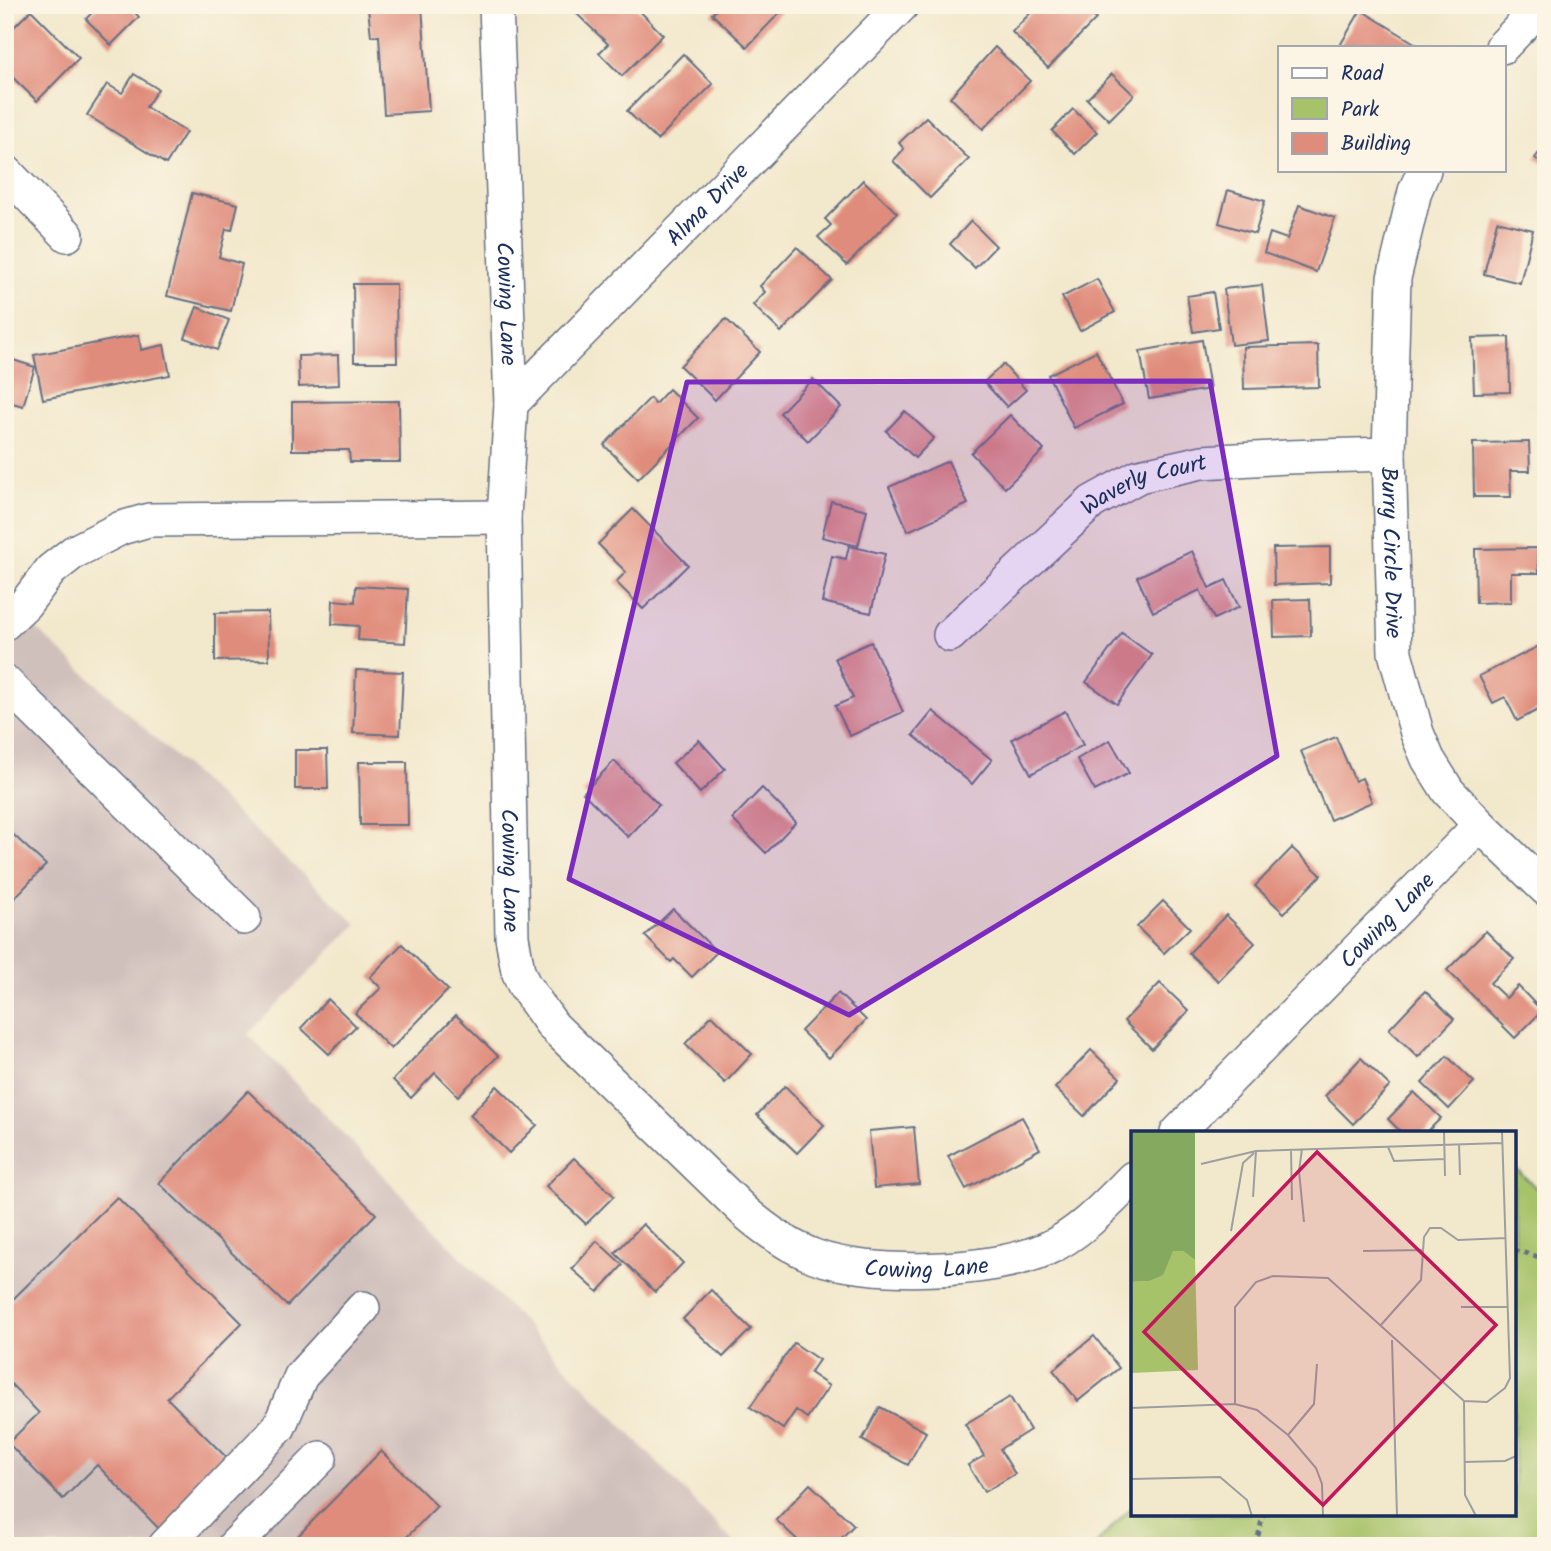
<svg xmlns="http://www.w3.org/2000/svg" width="1551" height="1551" font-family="Kalam,sans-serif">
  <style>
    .industrial { fill: #d0c0bc }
    .green { fill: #a7c36a; stroke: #617964; stroke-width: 2 }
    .building { fill: #e08c7c }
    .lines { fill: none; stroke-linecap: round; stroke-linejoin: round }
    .minor-casing { stroke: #667084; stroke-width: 36 }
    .path { stroke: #667084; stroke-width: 4.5; stroke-dasharray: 5 5; stroke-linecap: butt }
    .minor { stroke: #fff; stroke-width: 33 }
    .marked { fill: #7b2cbf; fill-opacity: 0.2; stroke: #7b2cbf; stroke-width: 5; stroke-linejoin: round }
    .labels { text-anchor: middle; stroke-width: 5; stroke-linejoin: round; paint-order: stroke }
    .street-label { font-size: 23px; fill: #1b2f5e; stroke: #fcf5e5 }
    .inset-road { fill: none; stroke: #9c9ea0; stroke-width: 2 }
    .view { fill: #c2185b; fill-opacity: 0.15; stroke: #c2185b; stroke-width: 3.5 }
    .inset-edge { fill: none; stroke: #1b2f5e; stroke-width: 3.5 }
  </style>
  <rect width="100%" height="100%" fill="#fcf5e5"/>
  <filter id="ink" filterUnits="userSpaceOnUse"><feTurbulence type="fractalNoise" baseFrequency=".0143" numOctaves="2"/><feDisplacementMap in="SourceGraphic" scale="14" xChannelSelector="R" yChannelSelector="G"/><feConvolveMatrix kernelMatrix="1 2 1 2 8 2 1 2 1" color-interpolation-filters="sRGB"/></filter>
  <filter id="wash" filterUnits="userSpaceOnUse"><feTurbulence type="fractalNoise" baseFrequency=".00686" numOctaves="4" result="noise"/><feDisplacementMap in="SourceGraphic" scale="28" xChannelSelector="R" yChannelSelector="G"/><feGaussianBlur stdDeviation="1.57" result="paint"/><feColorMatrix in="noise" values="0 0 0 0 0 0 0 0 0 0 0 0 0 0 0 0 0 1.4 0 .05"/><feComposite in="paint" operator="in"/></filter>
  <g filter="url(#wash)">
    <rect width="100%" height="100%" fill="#f2e8cc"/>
    <!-- industrial -->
    <path class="industrial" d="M 5,600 L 357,924 L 248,1034 L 737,1546 L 5,1546 Z"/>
    <!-- green -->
    <path class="green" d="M 1514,1167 L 1546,1197 L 1546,1546 L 1094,1546 L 1133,1506 L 1133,1514 L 1514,1514 Z"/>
    <g id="blocks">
      <!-- building -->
      <g class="building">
        <path d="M 99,5 L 128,5 L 139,17 L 111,45 L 86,19 Z"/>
        <path d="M 407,5 L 422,5 L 429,111 L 384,114 L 379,36 L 371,36 L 368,8 Z"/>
        <path d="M 584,5 L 634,5 L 663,35 L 622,76 L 599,53 L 608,44 L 576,13 Z"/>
        <path d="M 721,5 L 787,5 L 747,47 L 712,14 Z"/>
        <path d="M 1038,5 L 1083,5 L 1096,19 L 1048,68 L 1012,32 Z"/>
        <path d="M 31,10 L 79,58 L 37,101 L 5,70 L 5,36 Z"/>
        <path d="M 1361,10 L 1416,44 L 1413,47 L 1339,47 Z"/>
        <path d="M 995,47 L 1030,81 L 983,129 L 950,97 Z"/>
        <path d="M 683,54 L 713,84 L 657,140 L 627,111 Z"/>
        <path d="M 134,74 L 158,89 L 146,107 L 186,132 L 166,164 L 87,115 L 107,84 L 122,93 Z"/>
        <path d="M 1112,74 L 1134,95 L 1109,120 L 1087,99 Z"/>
        <path d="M 1073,109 L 1097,132 L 1075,154 L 1052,131 Z"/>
        <path d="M 926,117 L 969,159 L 930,198 L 893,161 L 904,149 L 899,143 Z"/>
        <path d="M 1546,144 L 1546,166 L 1535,158 Z"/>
        <path d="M 863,180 L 897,213 L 847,265 L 818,237 L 831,225 L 825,219 Z"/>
        <path d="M 1228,190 L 1265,201 L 1255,234 L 1219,223 Z"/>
        <path d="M 192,193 L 238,204 L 232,230 L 226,229 L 219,257 L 242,264 L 231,311 L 167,296 Z"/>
        <path d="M 1299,205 L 1335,218 L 1316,272 L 1264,253 L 1270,233 L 1287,239 Z"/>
        <path d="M 971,221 L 996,246 L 975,268 L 950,244 Z"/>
        <path d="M 1497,221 L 1533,230 L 1520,283 L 1484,274 Z"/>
        <path d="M 797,247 L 832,280 L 781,332 L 753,305 L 765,292 L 760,286 Z"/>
        <path d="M 1097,279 L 1115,312 L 1080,331 L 1062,297 Z"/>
        <path d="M 353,284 L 396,284 L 397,362 L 354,362 Z"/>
        <path d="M 1262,285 L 1269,341 L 1231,345 L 1224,289 Z"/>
        <path d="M 1213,292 L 1219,328 L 1193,332 L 1187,296 Z"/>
        <path d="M 197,307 L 229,320 L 217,350 L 185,338 Z"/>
        <path d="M 726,319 L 760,352 L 715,400 L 680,366 Z"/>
        <path d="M 139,335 L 141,350 L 164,345 L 170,375 L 43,399 L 34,355 Z"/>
        <path d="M 1509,337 L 1510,392 L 1474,393 L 1472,338 Z"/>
        <path d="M 1202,340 L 1210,389 L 1149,399 L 1140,351 Z"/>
        <path d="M 1318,345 L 1319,387 L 1244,389 L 1243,347 Z"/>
        <path d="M 1096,351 L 1123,404 L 1074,428 L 1048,375 Z"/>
        <path d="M 338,355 L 339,385 L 299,387 L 298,356 Z"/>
        <path d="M 10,359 L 35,367 L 23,406 L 5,401 L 5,372 Z"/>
        <path d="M 1003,364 L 1026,390 L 1007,407 L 984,382 Z"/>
        <path d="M 813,379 L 841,407 L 808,441 L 780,413 Z"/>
        <path d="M 669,389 L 698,418 L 638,479 L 604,445 L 650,398 L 655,404 Z"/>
        <path d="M 399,401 L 400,462 L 350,462 L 349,450 L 292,450 L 292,402 Z"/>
        <path d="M 905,411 L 934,438 L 915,458 L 886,431 Z"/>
        <path d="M 1010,415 L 1044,450 L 1005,488 L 971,453 Z"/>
        <path d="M 1529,442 L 1530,471 L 1510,471 L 1511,497 L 1474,497 L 1473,443 Z"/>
        <path d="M 948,461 L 968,504 L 908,531 L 889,487 Z"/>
        <path d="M 831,501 L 867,510 L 858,546 L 822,537 Z"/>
        <path d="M 633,509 L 688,565 L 643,609 L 616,582 L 626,572 L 598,544 Z"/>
        <path d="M 849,546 L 885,554 L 871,613 L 822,602 L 832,556 L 846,559 Z"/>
        <path d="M 1330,547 L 1330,583 L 1274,585 L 1273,548 Z"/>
        <path d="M 1538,548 L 1539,573 L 1511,573 L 1511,602 L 1476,603 L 1475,549 Z"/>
        <path d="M 1192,551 L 1209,588 L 1226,580 L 1239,607 L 1214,619 L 1200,590 L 1153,612 L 1137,577 Z"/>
        <path d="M 356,586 L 408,589 L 405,643 L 358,640 L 359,626 L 332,624 L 333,600 L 355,602 Z"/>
        <path d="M 1310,599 L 1311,636 L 1274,637 L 1273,600 Z"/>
        <path d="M 268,612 L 269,660 L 215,661 L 215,613 Z"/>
        <path d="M 1122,633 L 1152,655 L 1117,704 L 1086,682 Z"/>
        <path d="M 871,642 L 903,712 L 850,736 L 835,706 L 853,698 L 835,658 Z"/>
        <path d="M 1543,644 L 1546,649 L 1546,706 L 1517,721 L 1505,697 L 1493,703 L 1479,676 Z"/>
        <path d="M 356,670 L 403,672 L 400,735 L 353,733 Z"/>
        <path d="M 933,711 L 992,760 L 972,784 L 913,735 Z"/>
        <path d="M 1065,711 L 1083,745 L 1031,774 L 1012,739 Z"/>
        <path d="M 1336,737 L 1355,781 L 1362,778 L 1372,802 L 1330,820 L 1301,751 Z"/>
        <path d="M 699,740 L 725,769 L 700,793 L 673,763 Z"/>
        <path d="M 1110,740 L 1129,773 L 1095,791 L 1077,759 Z"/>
        <path d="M 295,750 L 327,750 L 328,789 L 295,789 Z"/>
        <path d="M 614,761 L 659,805 L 628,837 L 583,793 Z"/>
        <path d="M 359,762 L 407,762 L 408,825 L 360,825 Z"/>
        <path d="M 762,788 L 796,822 L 766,853 L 732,819 Z"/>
        <path d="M 5,827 L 46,865 L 5,908 Z"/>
        <path d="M 1292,848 L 1321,875 L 1284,913 L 1255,886 Z"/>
        <path d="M 1163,901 L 1190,928 L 1164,953 L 1137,927 Z"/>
        <path d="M 673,909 L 717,952 L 692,977 L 674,959 L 671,962 L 645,936 Z"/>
        <path d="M 1226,915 L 1255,943 L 1218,981 L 1189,953 Z"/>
        <path d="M 1486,931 L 1514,959 L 1490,983 L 1506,998 L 1518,986 L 1542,1011 L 1515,1038 L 1447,970 Z"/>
        <path d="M 402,944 L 448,990 L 391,1049 L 355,1013 L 381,988 L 370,977 Z"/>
        <path d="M 1160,983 L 1189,1011 L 1152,1049 L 1124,1021 Z"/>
        <path d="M 1425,991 L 1454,1019 L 1418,1057 L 1389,1029 Z"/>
        <path d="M 838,993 L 866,1020 L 829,1058 L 801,1031 Z"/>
        <path d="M 328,999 L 356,1026 L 329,1054 L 301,1028 Z"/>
        <path d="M 456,1015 L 498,1056 L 458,1096 L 435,1073 L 411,1098 L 393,1080 Z"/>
        <path d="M 712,1015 L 752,1054 L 725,1083 L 685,1044 Z"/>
        <path d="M 1091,1050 L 1120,1078 L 1084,1116 L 1055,1088 Z"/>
        <path d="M 1447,1056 L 1474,1082 L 1449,1109 L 1422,1083 Z"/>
        <path d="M 1361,1058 L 1390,1086 L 1353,1124 L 1325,1096 Z"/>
        <path d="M 497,1086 L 537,1125 L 509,1153 L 470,1115 Z"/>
        <path d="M 785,1086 L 824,1125 L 797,1153 L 757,1115 Z"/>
        <path d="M 248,1091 L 376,1214 L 287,1306 L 159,1183 Z"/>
        <path d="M 1414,1092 L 1441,1118 L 1426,1133 L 1402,1133 L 1388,1119 Z"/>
        <path d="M 1022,1117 L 1040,1149 L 966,1189 L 948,1156 Z"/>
        <path d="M 914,1127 L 919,1184 L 874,1188 L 869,1131 Z"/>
        <path d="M 574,1158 L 614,1196 L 586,1224 L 546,1186 Z"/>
        <path d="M 117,1197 L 242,1323 L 167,1398 L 235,1466 L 165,1535 L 97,1465 L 63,1499 L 8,1443 L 39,1413 L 5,1378 L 5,1307 Z"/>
        <path d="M 643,1224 L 683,1263 L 655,1292 L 615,1253 Z"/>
        <path d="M 597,1241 L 623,1265 L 598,1292 L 572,1269 Z"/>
        <path d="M 711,1290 L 751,1329 L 723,1357 L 683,1319 Z"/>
        <path d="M 1094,1336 L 1119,1368 L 1078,1401 L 1053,1370 Z"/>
        <path d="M 794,1343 L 819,1360 L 810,1373 L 829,1386 L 807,1418 L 796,1410 L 783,1429 L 750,1407 Z"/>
        <path d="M 1010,1397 L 1030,1430 L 1000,1449 L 1015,1474 L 984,1492 L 968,1465 L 984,1456 L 965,1424 Z"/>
        <path d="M 880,1407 L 926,1432 L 908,1465 L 862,1440 Z"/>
        <path d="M 381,1451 L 437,1506 L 398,1546 L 288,1546 Z"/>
        <path d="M 810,1484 L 854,1525 L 834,1546 L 804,1546 L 776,1520 Z"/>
      </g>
    </g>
  </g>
  <g filter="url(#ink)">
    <use href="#blocks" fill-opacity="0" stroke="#667084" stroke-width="2"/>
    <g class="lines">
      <!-- minor casing -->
      <g class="minor-casing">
        <g id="minor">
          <path id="s1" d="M 496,5 L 511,404 L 504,517 L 512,937 L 518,971 L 524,985 L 553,1026 L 746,1213 C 767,1231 788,1246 814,1256 C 868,1277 993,1273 1046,1249 C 1080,1234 1107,1204 1133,1178"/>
          <path d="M 1502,47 L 1542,5"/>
          <path id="s2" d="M 1424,170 L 1415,191 L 1394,278 L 1389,454 L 1395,653 L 1417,733 L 1428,759 L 1448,791 L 1480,825 L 1546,889"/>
          <path d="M 5,171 L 67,235"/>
          <path id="s3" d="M 511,404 L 902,5"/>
          <path d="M 5,623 L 25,604 L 51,570 L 74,552 L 121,528 L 149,520 L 504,517"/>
          <path id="s4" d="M 950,635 L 1092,502 L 1139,476 L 1202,462 L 1287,457 L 1389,454"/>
          <path d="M 5,682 L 244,918"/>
          <path id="s5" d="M 1177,1133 L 1480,825"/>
          <path d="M 165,1546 L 279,1427 L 301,1376 L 363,1308"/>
          <path d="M 234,1546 L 320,1458"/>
        </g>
      </g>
      <!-- path -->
      <g class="path">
        <path d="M 1514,1250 L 1536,1256 L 1546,1265"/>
        <path d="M 1256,1546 L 1263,1514"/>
      </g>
      <!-- minor -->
      <use href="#minor" class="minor"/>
    </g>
  </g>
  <!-- marked area -->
  <path class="marked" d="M 1210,381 L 1277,756 L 849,1015 L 569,879 L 687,382 Z"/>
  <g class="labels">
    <!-- street labels -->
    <g class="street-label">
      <text dy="8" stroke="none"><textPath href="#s3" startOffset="280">Alma Drive</textPath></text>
      <text dy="8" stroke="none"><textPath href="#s1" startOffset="299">Cowing Lane</textPath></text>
      <text dy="8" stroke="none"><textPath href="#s4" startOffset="250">Waverly Court</textPath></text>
      <text dy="8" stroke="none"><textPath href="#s2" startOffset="387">Burry Circle Drive</textPath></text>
      <text dy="8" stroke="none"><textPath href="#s1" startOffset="866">Cowing Lane</textPath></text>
      <text dy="8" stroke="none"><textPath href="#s5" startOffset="299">Cowing Lane</textPath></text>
      <text dy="8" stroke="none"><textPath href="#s1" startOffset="1496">Cowing Lane</textPath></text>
    </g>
  </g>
  <!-- overview -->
  <g transform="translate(1131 1131)">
    <rect width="385" height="385" fill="#f2e8cc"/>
    <path d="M 42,120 L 52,120 L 64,129 L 67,239 L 0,242 L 0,151 L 18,150 Z" fill="#a7c36a"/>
    <path d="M 0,0 L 64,0 L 64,129 L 52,120 L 42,120 L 32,144 L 18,150 L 0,151 Z" fill="#85a95e"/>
    <path class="inset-road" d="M 313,0 L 314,45M 328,13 L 329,44M 257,16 L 263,30 L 313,28M 171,18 L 168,40 L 173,91M 160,19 L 161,69M 70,33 L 125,20 L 371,12M 122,66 L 125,20M 100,100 L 112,32 L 123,22M 232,120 L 292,119M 330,176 L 376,176M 249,195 L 290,149 L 293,106 L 299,97 L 310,97 L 327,109 L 375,107M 261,209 L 266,385M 333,270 L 334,364 L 345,385M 104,273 L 104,176 L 125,151 L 142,145 L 197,147 L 333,270 L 356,271 L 374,257 L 379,247 L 371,0M 0,277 L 104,273 L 126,279 L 157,304 L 185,337 L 191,353 L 192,385M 157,304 L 183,273 L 186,233M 333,331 L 374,330 L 385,325M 0,348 L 89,346 L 116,369 L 121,385"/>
    <path class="view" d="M 186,21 L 365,194 L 192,374 L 13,201 Z"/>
    <rect width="385" height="385" class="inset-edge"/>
  </g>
  <!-- margin -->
  <rect width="1551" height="1551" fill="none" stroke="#fcf5e5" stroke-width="28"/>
  <!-- legend -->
  <rect x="1278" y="46" width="228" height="126" fill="#fcf5e5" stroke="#a2a6af" stroke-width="2"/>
  <rect x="1292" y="68" width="35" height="10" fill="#ffffff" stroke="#a2a6af" stroke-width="2"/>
  <text x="1341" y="80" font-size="21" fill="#1b2f5e">Road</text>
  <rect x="1292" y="98" width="35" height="21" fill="#a7c36a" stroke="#a2a6af" stroke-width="2"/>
  <text x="1341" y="116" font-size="21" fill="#1b2f5e">Park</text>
  <rect x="1292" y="133" width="35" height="21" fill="#e08c7c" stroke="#a2a6af" stroke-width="2"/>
  <text x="1341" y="150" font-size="21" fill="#1b2f5e">Building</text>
</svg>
